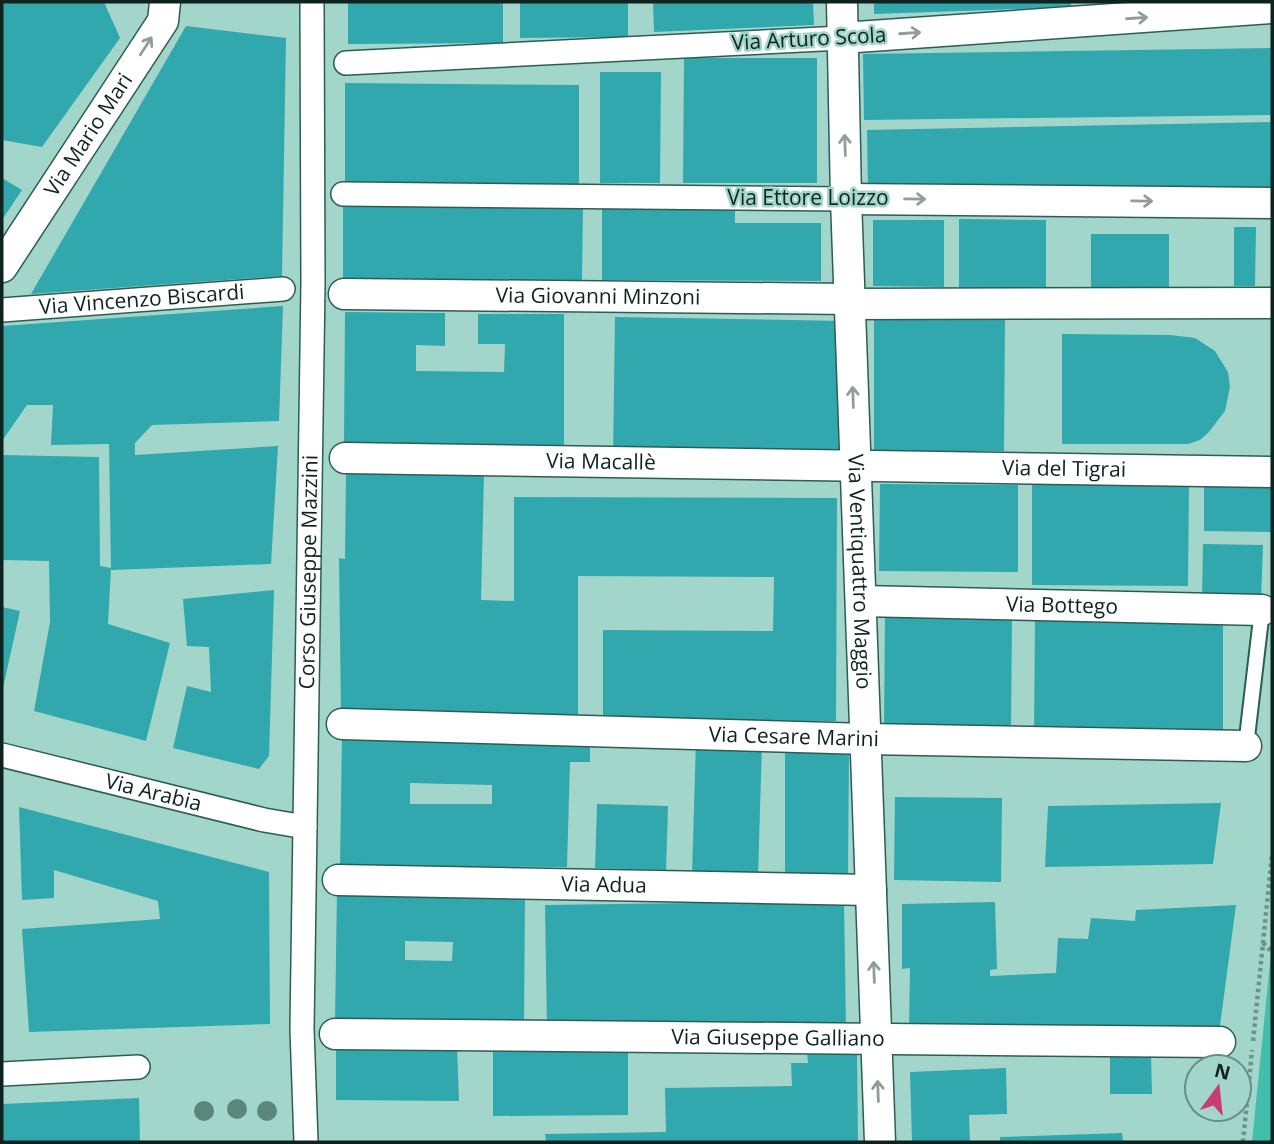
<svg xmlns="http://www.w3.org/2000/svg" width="1274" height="1144" font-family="'Open Sans',sans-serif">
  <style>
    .green { fill: #44beab }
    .building { fill: #31a8ae; fill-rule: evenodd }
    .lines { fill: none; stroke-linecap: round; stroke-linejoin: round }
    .service-casing { stroke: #2c5d54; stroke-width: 18 }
    .pedestrian-casing { stroke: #2c5d54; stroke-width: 26 }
    .minor-casing { stroke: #2c5d54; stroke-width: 33 }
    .path { stroke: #6b938a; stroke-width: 4.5; stroke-dasharray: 3.5 3.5; stroke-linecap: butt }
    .service { stroke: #fff; stroke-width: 14 }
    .pedestrian { stroke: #fff; stroke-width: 23 }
    .minor { stroke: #fff; stroke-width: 30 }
    .tree { fill: #5c857c }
    .oneway { stroke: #939c9a }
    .labels { text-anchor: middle; stroke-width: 5; stroke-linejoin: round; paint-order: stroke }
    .street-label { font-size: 21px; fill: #0e231f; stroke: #a3d6cb }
  </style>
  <rect width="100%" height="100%" fill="#a3d6cb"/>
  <!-- green -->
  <path class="green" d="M 1272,943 L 1272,1142 L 1252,1142 Z"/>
  <!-- building -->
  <g class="building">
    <path d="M 2,2 L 104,2 L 120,38 L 42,147 L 2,140 Z"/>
    <path d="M 348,2 L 503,2 L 503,43 L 348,44 Z"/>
    <path d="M 520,2 L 628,2 L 628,37 L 520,38 Z"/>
    <path d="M 653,2 L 813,2 L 814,25 L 654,32 Z"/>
    <path d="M 874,2 L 1071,2 L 1071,7 L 874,14 Z"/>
    <path d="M 186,26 L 286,38 L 282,276 L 31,294 Z"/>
    <path d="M 1272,48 L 1272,115 L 864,120 L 863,54 Z"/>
    <path d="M 684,58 L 817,58 L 817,183 L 683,183 Z"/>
    <path d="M 600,72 L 661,72 L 660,183 L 600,183 Z"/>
    <path d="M 345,83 L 579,85 L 579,185 L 345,183 Z"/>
    <path d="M 1272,122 L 1272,187 L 868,193 L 867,130 Z"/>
    <path d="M 2,178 L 22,190 L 2,220 Z"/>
    <path d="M 343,203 L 583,205 L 582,280 L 343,279 Z"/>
    <path d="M 602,206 L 735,206 L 735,223 L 821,223 L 821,281 L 602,280 Z"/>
    <path d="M 959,219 L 1046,220 L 1046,289 L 959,288 Z"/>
    <path d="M 873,220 L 944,220 L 944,287 L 873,286 Z"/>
    <path d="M 1234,227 L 1256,227 L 1255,286 L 1234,286 Z"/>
    <path d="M 1091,234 L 1169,234 L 1169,291 L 1091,290 Z"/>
    <path d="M 283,306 L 279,421 L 152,425 L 135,443 L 135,455 L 278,446 L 271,564 L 111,570 L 109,444 L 51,445 L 53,405 L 27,405 L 2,441 L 2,326 Z"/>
    <path d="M 345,312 L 445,313 L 445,346 L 416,345 L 416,371 L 504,372 L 505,344 L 478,344 L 478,314 L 564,314 L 564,446 L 344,444 Z"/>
    <path d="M 615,317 L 845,321 L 842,462 L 613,457 Z"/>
    <path d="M 874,319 L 1005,320 L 1004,451 L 874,451 Z"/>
    <path d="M 1062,334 L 1170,335 L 1195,338 L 1215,351 L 1228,372 L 1230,387 L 1225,411 L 1208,433 L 1200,440 L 1188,444 L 1062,444 Z"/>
    <path d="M 2,455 L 99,457 L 100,566 L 111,568 L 108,624 L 170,643 L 146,741 L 34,711 L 50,622 L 49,561 L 2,560 Z"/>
    <path d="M 346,472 L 484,472 L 481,600 L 514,601 L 514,497 L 837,498 L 836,721 L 603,720 L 603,630 L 773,631 L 774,577 L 578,576 L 578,718 L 341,716 L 339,558 L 345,559 Z"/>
    <path d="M 1204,482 L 1272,484 L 1272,532 L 1204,531 Z"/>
    <path d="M 880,484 L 1018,485 L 1018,572 L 879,571 Z"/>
    <path d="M 1032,484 L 1189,484 L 1188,586 L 1032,585 Z"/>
    <path d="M 1203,544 L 1263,545 L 1261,601 L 1202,599 Z"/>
    <path d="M 274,590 L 269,756 L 259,769 L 173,748 L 187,686 L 211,692 L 209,647 L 187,646 L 183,599 Z"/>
    <path d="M 2,607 L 20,611 L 3,688 L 2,688 Z"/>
    <path d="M 885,615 L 1012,617 L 1011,728 L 884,727 Z"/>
    <path d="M 1035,620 L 1223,621 L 1223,733 L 1034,732 Z"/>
    <path d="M 342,734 L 590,738 L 590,762 L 570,762 L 567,867 L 340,866 ZM 410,783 L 492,785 L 492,804 L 410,804 Z"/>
    <path d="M 696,740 L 762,744 L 758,876 L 692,875 Z"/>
    <path d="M 785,744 L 849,745 L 848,875 L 785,874 Z"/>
    <path d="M 895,797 L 1002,798 L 1001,882 L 894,880 Z"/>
    <path d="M 1221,803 L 1213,864 L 1045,867 L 1048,806 Z"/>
    <path d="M 597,804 L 668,806 L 666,870 L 595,868 Z"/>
    <path d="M 19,807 L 269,872 L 270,1024 L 29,1032 L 22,929 L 160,919 L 158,901 L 54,870 L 54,898 L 22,900 Z"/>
    <path d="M 337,890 L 525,892 L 524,1025 L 335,1023 ZM 405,941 L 453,942 L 452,961 L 405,960 Z"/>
    <path d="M 844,901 L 846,1028 L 547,1031 L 545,905 Z"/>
    <path d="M 995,902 L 997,969 L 990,970 L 990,976 L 1056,973 L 1058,938 L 1088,939 L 1091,918 L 1135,921 L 1136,910 L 1236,905 L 1219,1033 L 909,1029 L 910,968 L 902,969 L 902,904 Z"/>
    <path d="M 628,1045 L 628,1115 L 493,1116 L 493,1046 Z"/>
    <path d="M 336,1046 L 457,1046 L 459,1101 L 336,1100 Z"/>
    <path d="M 857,1052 L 858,1142 L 546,1142 L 545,1134 L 666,1132 L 665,1088 L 792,1086 L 791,1063 L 808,1063 L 807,1053 Z"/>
    <path d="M 1110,1055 L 1151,1056 L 1152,1094 L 1110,1094 Z"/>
    <path d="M 1006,1068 L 1007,1114 L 969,1115 L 970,1142 L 912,1142 L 910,1072 Z"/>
    <path d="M 139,1098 L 140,1142 L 2,1142 L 2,1104 Z"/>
    <path d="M 1122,1133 L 1123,1142 L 1000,1142 L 1000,1137 Z"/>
  </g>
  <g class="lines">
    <!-- service casing -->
    <g class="service-casing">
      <path id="service" d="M 1246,746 L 1262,610"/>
    </g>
    <!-- pedestrian casing -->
    <g class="pedestrian-casing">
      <g id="pedestrian">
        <path d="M 346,63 L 842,38"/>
        <path d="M 343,194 L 846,199"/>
        <path id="s1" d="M 2,310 L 283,289"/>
        <path id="s2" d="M 2,755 L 264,820 L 305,827"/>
        <path d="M 2,1074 L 138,1067"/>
        <path id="s3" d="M 306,1142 L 302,1029 L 313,283 L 312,2"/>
      </g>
    </g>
    <!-- minor casing -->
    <g class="minor-casing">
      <g id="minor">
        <path id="s4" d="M 842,2 L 846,199 L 880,1142"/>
        <path d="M 842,38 L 1272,8"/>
        <path d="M 846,199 L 1272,203"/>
        <path id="s5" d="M 2,267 L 163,21 L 165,2"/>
        <path id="s6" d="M 344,294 L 851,299"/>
        <path d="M 851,304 L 1272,303"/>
        <path id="s7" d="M 345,458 L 1272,472"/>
        <path id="s8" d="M 861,601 L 1262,610"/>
        <path id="s9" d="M 342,724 L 867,739 L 1246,746"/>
        <path id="s10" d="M 338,880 L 871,890"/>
        <path id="s11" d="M 335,1034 L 1220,1042"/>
      </g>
    </g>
    <!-- path -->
    <g class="path">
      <path d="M 1263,943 L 1272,952"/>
      <path d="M 1253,1041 L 1272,854"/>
      <path d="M 1243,1142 L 1252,1050"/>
    </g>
    <!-- service -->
    <use href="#service" class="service"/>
    <!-- pedestrian -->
    <use href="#pedestrian" class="pedestrian"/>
    <!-- minor -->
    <use href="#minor" class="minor"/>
  </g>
  <!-- trees -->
  <g class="tree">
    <circle cx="237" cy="1109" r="10"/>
    <circle cx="204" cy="1111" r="10"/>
    <circle cx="267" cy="1111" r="10"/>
  </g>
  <!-- one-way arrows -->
  <defs><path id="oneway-shaft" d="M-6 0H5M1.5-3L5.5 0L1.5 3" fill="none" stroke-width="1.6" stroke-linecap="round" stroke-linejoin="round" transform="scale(1.75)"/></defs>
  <g class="oneway">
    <use href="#oneway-shaft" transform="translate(1137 18) rotate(-4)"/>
    <use href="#oneway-shaft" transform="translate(910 33) rotate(-4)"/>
    <use href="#oneway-shaft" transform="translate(146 46) rotate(-57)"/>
    <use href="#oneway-shaft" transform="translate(845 145) rotate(-92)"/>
    <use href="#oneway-shaft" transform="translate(915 199) rotate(1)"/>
    <use href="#oneway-shaft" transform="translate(1142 201) rotate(1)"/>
    <use href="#oneway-shaft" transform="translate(853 397) rotate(-92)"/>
    <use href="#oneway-shaft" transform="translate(874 972) rotate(-92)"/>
    <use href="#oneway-shaft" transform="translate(878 1091) rotate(-92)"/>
  </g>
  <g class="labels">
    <!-- street labels -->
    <g class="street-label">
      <text transform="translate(809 39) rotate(-3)" y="7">Via Arturo Scola</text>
      <text dy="7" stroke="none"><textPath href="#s5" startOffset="158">Via Mario Mari</textPath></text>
      <text x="808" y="205">Via Ettore Loizzo</text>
      <text dy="7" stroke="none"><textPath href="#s6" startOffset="254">Via Giovanni Minzoni</textPath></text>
      <text dy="7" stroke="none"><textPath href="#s1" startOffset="140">Via Vincenzo Biscardi</textPath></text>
      <text dy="7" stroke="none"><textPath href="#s7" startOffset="256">Via Macallè</textPath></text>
      <text dy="7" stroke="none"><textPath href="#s7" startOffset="719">Via del Tigrai</textPath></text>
      <text dy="7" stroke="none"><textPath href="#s3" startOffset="570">Corso Giuseppe Mazzini</textPath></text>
      <text dy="7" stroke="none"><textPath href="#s4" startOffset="570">Via Ventiquattro Maggio</textPath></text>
      <text dy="7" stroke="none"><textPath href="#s8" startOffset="201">Via Bottego</textPath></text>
      <text dy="7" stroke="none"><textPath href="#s9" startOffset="452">Via Cesare Marini</textPath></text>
      <text dy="7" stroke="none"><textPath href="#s2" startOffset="156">Via Arabia</textPath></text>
      <text dy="7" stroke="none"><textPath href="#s10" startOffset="266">Via Adua</textPath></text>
      <text dy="7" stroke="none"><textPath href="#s11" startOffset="443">Via Giuseppe Galliano</textPath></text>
    </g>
  </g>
  <!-- border -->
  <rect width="1274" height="1144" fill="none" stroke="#0e231f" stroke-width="7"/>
  <!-- north arrow -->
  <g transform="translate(1218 1088) rotate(15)"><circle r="33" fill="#a3d6cb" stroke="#678e86" stroke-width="2"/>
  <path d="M0-5L12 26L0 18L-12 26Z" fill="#c63c73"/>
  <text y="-10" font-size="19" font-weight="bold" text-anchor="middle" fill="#0e231f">N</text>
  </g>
</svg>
